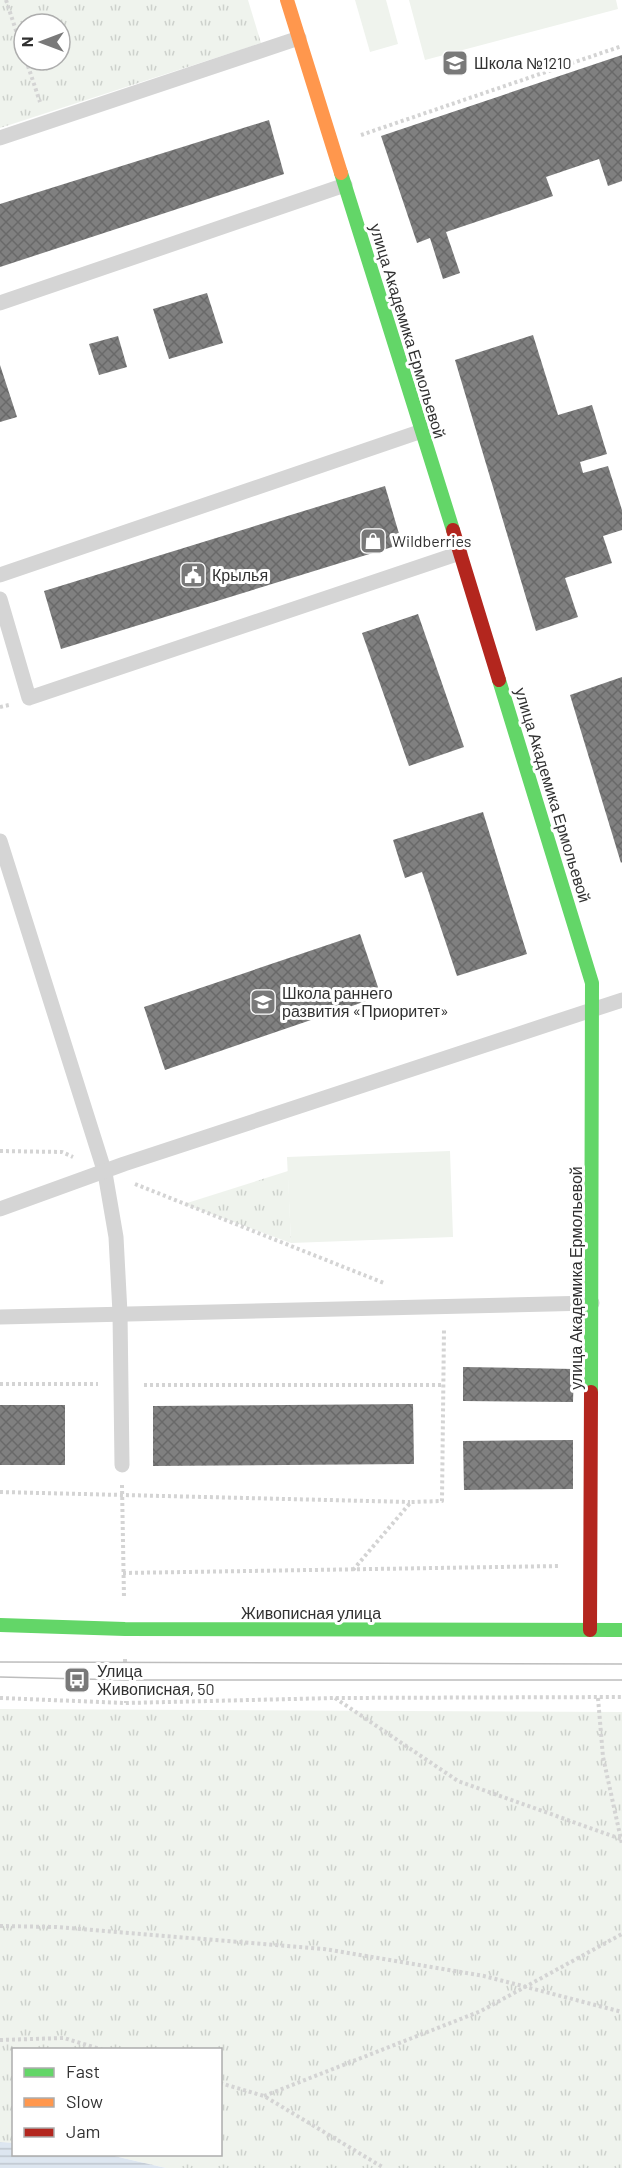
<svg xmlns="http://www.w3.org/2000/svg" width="622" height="2168" font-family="Barlow,sans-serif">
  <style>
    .grass { fill: url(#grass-tufts); fill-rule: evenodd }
    .garden { fill: #eff3ed }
    .water { fill: url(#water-rules) }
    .building { fill: url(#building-cross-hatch) }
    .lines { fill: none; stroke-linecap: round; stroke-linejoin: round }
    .path { stroke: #d4d4d4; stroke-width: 4; stroke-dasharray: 3 3; stroke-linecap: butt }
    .lane { stroke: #d5d5d5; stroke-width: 15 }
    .fast { stroke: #63d668; stroke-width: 14 }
    .slow { stroke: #ff974d; stroke-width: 14 }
    .jam { stroke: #b3261e; stroke-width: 14 }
    .tram { stroke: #bdbdbd; stroke-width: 1.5 }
    .labels { text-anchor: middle; stroke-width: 6; stroke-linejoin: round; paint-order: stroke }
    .poi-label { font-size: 16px; fill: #313131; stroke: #fff; text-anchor: start }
    .street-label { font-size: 16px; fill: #313131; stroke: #fff }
  </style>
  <defs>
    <pattern id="grass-tufts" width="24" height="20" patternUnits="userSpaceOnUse" patternTransform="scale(1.5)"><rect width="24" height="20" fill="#eff3ed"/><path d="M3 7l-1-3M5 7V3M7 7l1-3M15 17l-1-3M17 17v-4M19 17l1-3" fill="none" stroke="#cdd1cc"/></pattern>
    <pattern id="water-rules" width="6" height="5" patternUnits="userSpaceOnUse" patternTransform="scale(1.5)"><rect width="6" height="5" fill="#dde6f0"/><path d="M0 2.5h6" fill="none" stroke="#bec6ce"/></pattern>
    <pattern id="building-cross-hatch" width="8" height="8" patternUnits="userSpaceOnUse" patternTransform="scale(1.5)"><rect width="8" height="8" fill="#808080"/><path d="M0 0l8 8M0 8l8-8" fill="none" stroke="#696969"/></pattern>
  </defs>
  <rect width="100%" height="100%" fill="#fff"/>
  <!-- grass -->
  <g class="grass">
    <path d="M 0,0 L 248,0 L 261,43 L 0,128 ZM 24,24 L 60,24 L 60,60 L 24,60 Z"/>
    <path d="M 288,1171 L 291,1243 L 184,1204 Z"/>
    <path d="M 0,1709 L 622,1712 L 622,2168 L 166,2168 L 110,2155 L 220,2154 L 220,2050 L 14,2050 L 13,2143 L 0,2142 Z"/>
  </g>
  <!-- garden -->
  <g class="garden">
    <path d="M 355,0 L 386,0 L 398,44 L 370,52 Z"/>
    <path d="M 409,0 L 616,0 L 618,9 L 425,60 Z"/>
    <path d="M 450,1151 L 453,1237 L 291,1243 L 287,1157 Z"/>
  </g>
  <!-- water -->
  <path class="water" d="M 0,2142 L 13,2143 L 14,2154 L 110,2155 L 166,2168 L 0,2168 Z"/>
  <!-- building -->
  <g class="building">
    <path d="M 622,55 L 622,181 L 608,186 L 599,159 L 546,177 L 553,196 L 446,232 L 460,273 L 443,279 L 430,238 L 417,243 L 381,136 Z"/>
    <path d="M 269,120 L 284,174 L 0,267 L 0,204 Z"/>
    <path d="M 207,293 L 223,343 L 169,359 L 153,309 Z"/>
    <path d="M 533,335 L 558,415 L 592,405 L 607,454 L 580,462 L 583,473 L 608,466 L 622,510 L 622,530 L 603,536 L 612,563 L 565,578 L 578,617 L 536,631 L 455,360 Z"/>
    <path d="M 118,336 L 127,367 L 99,375 L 89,344 Z"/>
    <path d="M 0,365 L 17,417 L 0,422 Z"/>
    <path d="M 385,486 L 402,544 L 61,649 L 44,591 Z"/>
    <path d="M 418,614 L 464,747 L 409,766 L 362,633 Z"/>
    <path d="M 622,677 L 622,862 L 621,863 L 570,695 Z"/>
    <path d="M 483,812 L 527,954 L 457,976 L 422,872 L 405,878 L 393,840 Z"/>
    <path d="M 360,934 L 381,996 L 165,1070 L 144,1007 Z"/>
    <path d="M 463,1367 L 574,1369 L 573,1402 L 463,1401 Z"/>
    <path d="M 413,1404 L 414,1464 L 153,1466 L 153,1406 Z"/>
    <rect x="0" y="1405" width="65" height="60"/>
    <path d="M 573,1440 L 573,1489 L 464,1490 L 463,1441 Z"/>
  </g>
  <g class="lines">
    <!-- path -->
    <g class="path">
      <path d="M 6,0 L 24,55"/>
      <path d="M 26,60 L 40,102"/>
      <path d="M 361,135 L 622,46"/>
      <path d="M 0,707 L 9,705"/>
      <path d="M 0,1151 L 62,1152 L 73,1157"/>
      <path d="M 135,1184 L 384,1283"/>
      <path d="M 0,1384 L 98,1384"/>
      <path d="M 144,1385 L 443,1385"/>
      <path d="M 122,1485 L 124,1598"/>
      <path d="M 0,1492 L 410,1502"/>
      <path d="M 353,1570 L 411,1502 L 442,1501 L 444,1328"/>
      <path d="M 123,1573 L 560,1566"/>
      <path d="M 125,1659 L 126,1703"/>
      <path d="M 0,1698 L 126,1703 L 334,1698 L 622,1697"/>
      <path d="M 335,1698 L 458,1781 L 621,1839 L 622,1837"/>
      <path d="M 598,1698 L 603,1757 L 622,1844"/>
      <path d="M 0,1926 L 56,1927 L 324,1949 L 484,1976 L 622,2012"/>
      <path d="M 0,2040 L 64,2038 L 103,2050"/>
      <path d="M 220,2083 L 264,2096 L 384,2168"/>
      <path d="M 264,2096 L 481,2011 L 622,1934"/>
    </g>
    <!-- lane -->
    <g class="lane">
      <path d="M 0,138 L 299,38"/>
      <path d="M 0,303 L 345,185"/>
      <path d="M 0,575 L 422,431"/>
      <path d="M 0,599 L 29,698 L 460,553"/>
      <path d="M 0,841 L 105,1173 L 116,1237 L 120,1313 L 122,1465"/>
      <path d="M 0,1209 L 124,1164 L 622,1000"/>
      <path d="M 0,1317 L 592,1303"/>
    </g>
    <!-- fast -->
    <g class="fast">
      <path d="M 341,173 L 453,530"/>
      <path d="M 499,680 L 592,983 L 591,1392"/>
      <path d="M 0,1625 L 125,1629 L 622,1630"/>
    </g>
    <!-- slow -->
    <path class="slow" d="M 287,0 L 341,173"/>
    <!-- jam -->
    <g class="jam">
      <path d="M 453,530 L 499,680"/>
      <path d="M 590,1630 L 591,1392"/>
    </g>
    <!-- tram -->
    <g class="tram">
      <path d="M 0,1662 L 622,1664"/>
      <path d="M 0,1677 L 125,1680 L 622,1680"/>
    </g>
  </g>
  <!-- icons -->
  <defs>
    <g id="school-square" transform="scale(1.35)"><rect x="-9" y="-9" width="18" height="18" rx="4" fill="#797979" stroke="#fff"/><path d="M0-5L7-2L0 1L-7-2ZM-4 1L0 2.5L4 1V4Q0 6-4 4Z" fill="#fff"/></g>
    <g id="shop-square" transform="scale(1.35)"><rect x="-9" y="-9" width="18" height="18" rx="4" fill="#797979" stroke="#fff"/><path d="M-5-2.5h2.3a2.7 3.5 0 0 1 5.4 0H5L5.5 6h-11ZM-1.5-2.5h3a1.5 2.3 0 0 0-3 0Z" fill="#fff"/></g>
    <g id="civic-square" transform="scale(1.35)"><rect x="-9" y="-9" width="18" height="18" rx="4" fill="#797979" stroke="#fff"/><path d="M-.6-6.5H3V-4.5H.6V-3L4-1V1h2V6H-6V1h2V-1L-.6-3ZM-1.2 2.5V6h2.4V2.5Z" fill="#fff"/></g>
    <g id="bus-square" transform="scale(1.35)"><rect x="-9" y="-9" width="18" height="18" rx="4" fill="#797979" stroke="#fff"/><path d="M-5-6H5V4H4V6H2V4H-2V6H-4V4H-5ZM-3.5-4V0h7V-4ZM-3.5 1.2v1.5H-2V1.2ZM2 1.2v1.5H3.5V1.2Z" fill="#fff"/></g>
  </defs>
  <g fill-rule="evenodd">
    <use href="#school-square" x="455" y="63"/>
    <use href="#shop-square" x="373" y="541"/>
    <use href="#civic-square" x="193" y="575"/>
    <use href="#school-square" x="263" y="1002"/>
    <use href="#bus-square" x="77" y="1680"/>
  </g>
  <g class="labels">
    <!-- poi labels -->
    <g class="poi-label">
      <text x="474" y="69">Школа №1210</text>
      <text x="392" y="547">Wildberries</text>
      <text x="212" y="581">Крылья</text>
      <text x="282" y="999">Школа раннего<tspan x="282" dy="18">развития «Приоритет»</tspan></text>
      <text x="97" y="1677">Улица<tspan x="97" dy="18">Живописная, 50</tspan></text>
    </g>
    <!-- street labels -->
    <g class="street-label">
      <text transform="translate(408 331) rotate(73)" y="6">улица Академика Ермольевой</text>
      <text transform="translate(553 795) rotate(73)" y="6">улица Академика Ермольевой</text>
      <text transform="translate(576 1278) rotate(-90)" y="6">улица Академика Ермольевой</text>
      <text x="311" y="1619">Живописная улица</text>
    </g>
  </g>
  <!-- legend -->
  <rect x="12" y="2048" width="210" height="108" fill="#ffffff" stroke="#adadad" stroke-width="1.5"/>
  <rect x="24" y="2068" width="30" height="9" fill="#63d668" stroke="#adadad" stroke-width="1.5"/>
  <text x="66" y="2078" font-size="18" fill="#313131">Fast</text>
  <rect x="24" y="2098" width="30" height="9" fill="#ff974d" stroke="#adadad" stroke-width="1.5"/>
  <text x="66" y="2108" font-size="18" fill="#313131">Slow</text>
  <rect x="24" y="2128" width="30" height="9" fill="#b3261e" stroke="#adadad" stroke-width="1.5"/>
  <text x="66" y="2138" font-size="18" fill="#313131">Jam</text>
  <!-- north arrow -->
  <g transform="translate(42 42) rotate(270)"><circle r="28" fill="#ffffff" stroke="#adadad" stroke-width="1.5"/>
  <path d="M0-4.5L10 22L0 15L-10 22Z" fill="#797979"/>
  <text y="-9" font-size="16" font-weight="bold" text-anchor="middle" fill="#313131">N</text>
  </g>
</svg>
